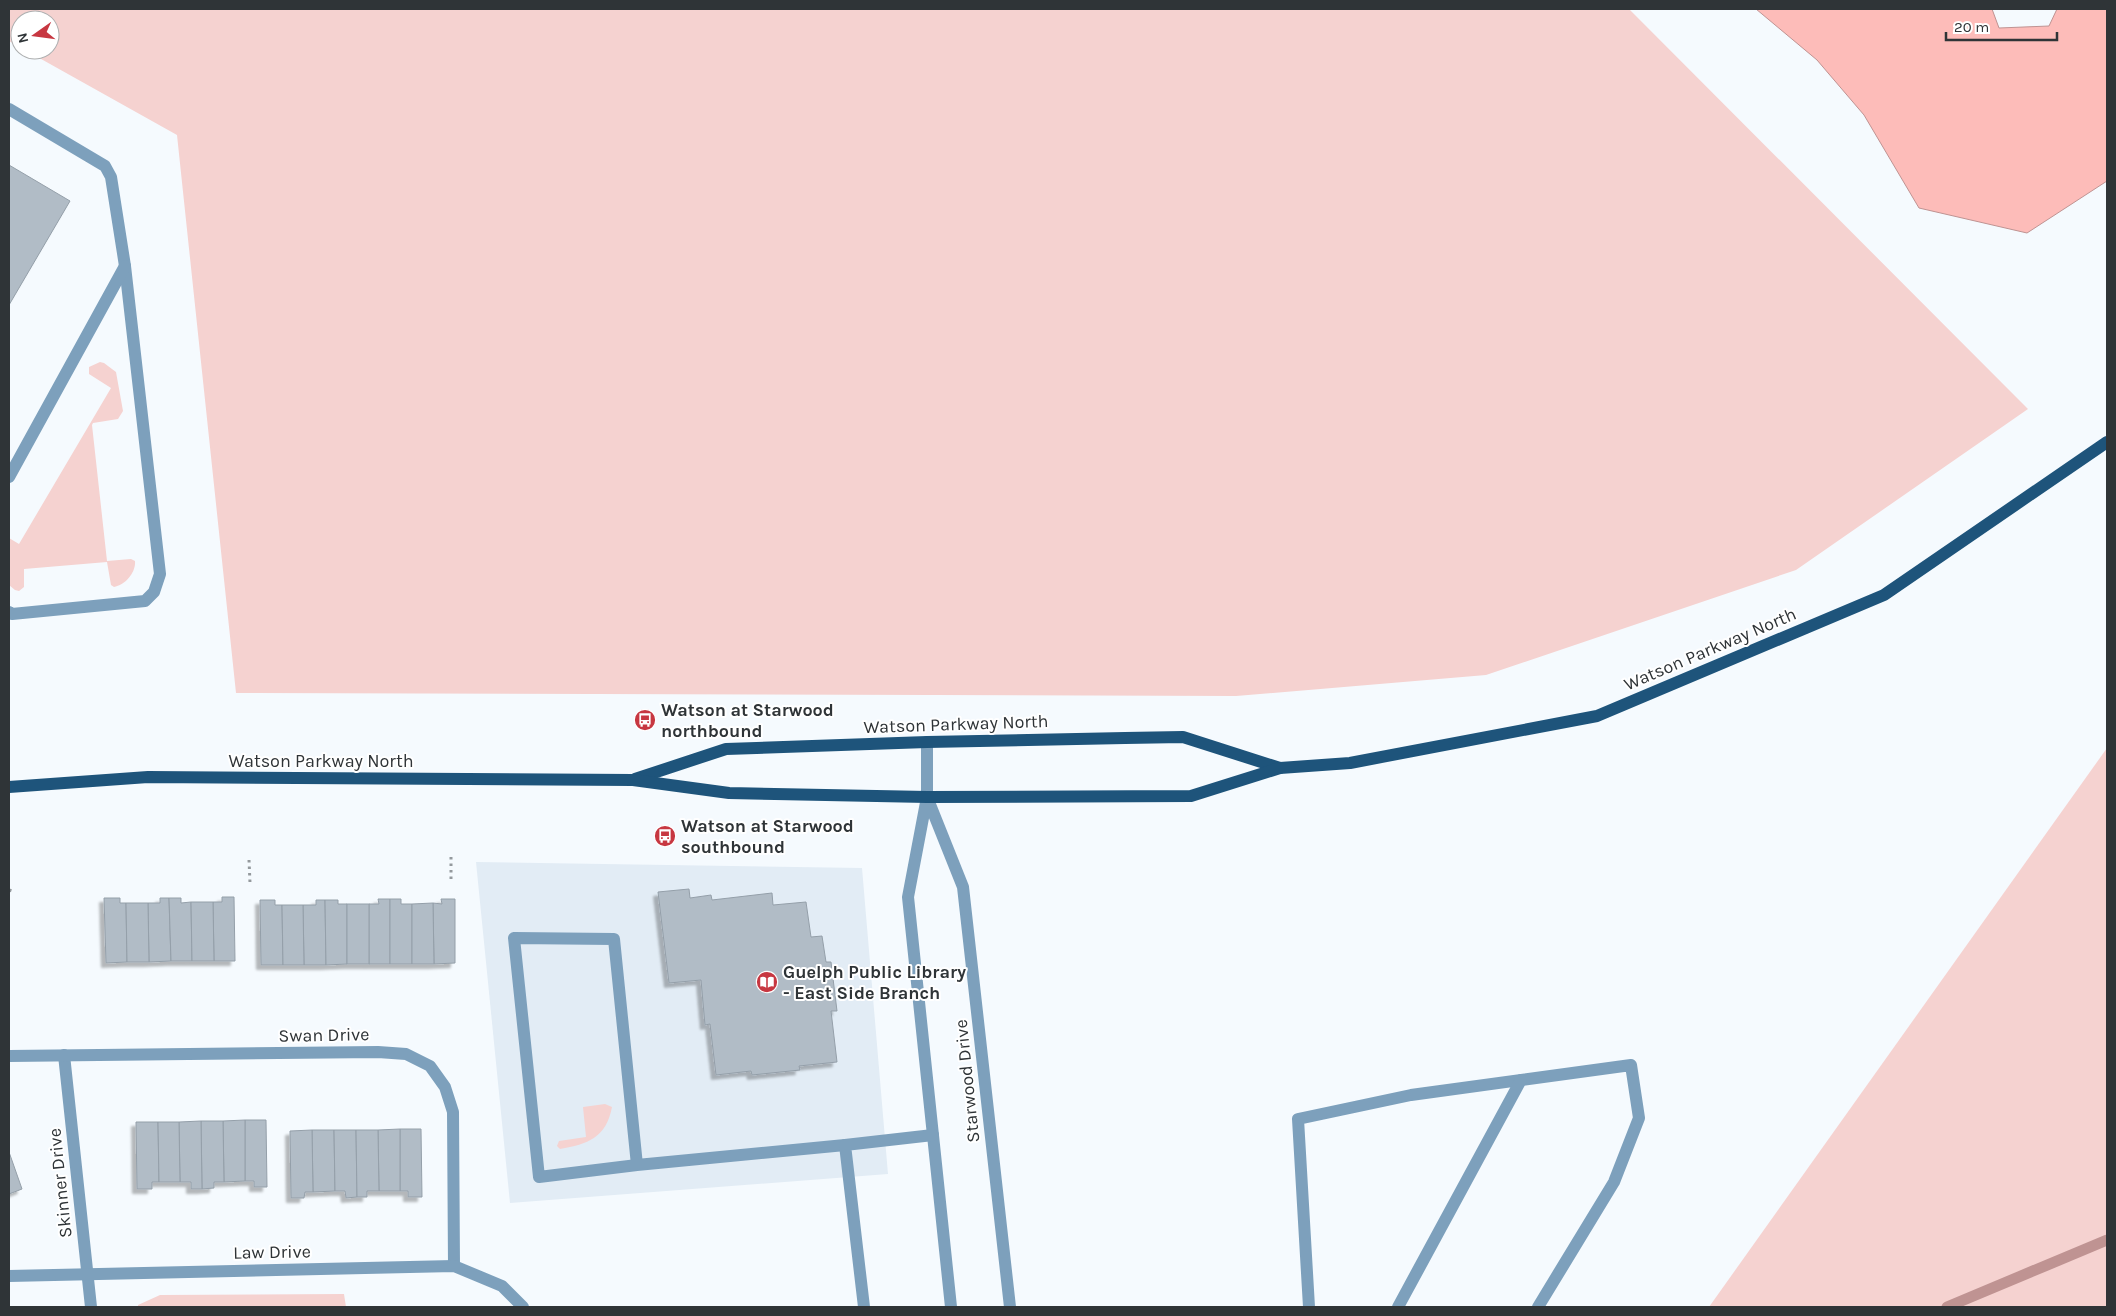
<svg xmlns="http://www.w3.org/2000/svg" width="2116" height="1316" font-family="Karla,sans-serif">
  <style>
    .built { fill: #e2ecf5 }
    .green { fill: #f5d2d0 }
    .water { fill: #fdbcb9; stroke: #bf9392 }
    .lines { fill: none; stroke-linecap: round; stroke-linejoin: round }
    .stream { stroke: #bf9392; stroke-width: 11 }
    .building { fill: #b1bcc6; stroke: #949fa9; filter: url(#shadow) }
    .path { stroke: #94999d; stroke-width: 3; stroke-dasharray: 2.5 4; stroke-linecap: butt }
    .minor { stroke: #7da0bc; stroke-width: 12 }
    .major { stroke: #1e547b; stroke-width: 12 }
    .labels { text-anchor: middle; stroke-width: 4; stroke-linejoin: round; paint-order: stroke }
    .street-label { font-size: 18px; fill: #2f3437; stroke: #fff }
    .poi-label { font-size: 18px; font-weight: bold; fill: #2f3437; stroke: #fff; text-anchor: start }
  </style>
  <defs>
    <filter id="shadow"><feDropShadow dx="-4.5" dy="4.5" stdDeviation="1" flood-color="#0004"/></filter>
  </defs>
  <rect width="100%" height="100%" fill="#f5fafe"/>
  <!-- built -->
  <path class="built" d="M 476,862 L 862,868 L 888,1174 L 510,1203 Z"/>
  <!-- green -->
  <g class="green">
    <path d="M 9,9 L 1629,9 L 2028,409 L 1796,570 L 1486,675 L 1236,696 L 236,693 L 177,135 L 25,50 L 50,50 L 50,20 L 20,20 L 20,47 L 9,41 Z"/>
    <path d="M 100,362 L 104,363 L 116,372 L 123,411 L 118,419 L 93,423 L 92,425 L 107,561 L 131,559 L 135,561 C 136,573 125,585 114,587 L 111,585 L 107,562 L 24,569 L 24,587 L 19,591 L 15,590 L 9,585 L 9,538 L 19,544 L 111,388 L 89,374 L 89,367 Z"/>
    <path d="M 2107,748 L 2107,1307 L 1709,1307 Z"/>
    <path d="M 605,1104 L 612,1107 C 606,1138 588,1144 560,1149 L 557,1146 L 559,1141 L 586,1137 L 583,1107 Z"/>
    <path d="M 344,1294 L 346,1307 L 138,1307 L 138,1305 L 160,1295 Z"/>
  </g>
  <!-- water -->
  <path class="water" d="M 1756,9 L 1992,9 L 1999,28 L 2049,26 L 2057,9 L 2107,9 L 2107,181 L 2027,233 L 1919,208 L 1864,115 L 1817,60 Z"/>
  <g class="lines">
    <!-- stream -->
    <path class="stream" d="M 1947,1307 L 2107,1240"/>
  </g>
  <!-- building -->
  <g class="building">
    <path d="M 9,165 L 70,201 L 9,305 Z"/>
    <path d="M 689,889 L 690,898 L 711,895 L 712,900 L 772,893 L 773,905 L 806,902 L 811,937 L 822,936 L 826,962 L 831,962 L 837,1011 L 831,1011 L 837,1062 L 799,1066 L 800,1070 L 752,1075 L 751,1071 L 716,1075 L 710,1024 L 705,1025 L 701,980 L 669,983 L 658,892 Z"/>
    <path d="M 222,897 L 234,897 L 235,961 L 214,961 L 213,902 L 222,902 Z"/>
    <path d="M 104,898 L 120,898 L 120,903 L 126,903 L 127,962 L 106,963 Z"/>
    <path d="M 160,898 L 169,898 L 171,961 L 149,962 L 148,903 L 160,903 Z"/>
    <path d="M 169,898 L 181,898 L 181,903 L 191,902 L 192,961 L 171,961 Z"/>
    <path d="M 378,899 L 390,899 L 390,964 L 369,964 L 369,904 L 379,904 Z"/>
    <path d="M 390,899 L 401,899 L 401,904 L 412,904 L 412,964 L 390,964 Z"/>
    <path d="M 441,899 L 455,899 L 455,963 L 434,964 L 433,903 L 442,904 Z"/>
    <path d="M 260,900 L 275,900 L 275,905 L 282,905 L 283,965 L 261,965 Z"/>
    <path d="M 316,900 L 325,900 L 326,965 L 304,965 L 303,905 L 316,905 Z"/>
    <path d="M 325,900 L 338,900 L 338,904 L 347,904 L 347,964 L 326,965 Z"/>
    <path d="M 191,902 L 213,902 L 214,961 L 192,961 Z"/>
    <path d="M 126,903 L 148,903 L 149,962 L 127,962 Z"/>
    <path d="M 433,903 L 434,964 L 412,964 L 412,904 Z"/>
    <rect x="347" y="904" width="22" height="60"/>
    <path d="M 282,905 L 303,905 L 304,965 L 283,965 Z"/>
    <path d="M 245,1120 L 266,1120 L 267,1187 L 254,1187 L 254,1181 L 245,1181 Z"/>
    <path d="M 245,1120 L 245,1181 L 224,1182 L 223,1121 Z"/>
    <path d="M 201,1121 L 223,1121 L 224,1182 L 214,1182 L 214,1188 L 202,1189 Z"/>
    <path d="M 201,1121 L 202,1189 L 191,1189 L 191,1182 L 180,1182 L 179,1122 Z"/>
    <path d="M 136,1122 L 158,1122 L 159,1182 L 152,1182 L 152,1189 L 137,1189 Z"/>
    <path d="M 158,1122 L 179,1122 L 180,1182 L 159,1182 Z"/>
    <path d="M 400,1129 L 421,1129 L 422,1197 L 408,1197 L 408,1191 L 400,1191 Z"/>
    <path d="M 400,1129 L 400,1191 L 379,1191 L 378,1130 Z"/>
    <path d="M 312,1130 L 334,1130 L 335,1191 L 313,1192 Z"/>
    <path d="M 312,1130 L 313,1192 L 305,1192 L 304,1198 L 291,1198 L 290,1131 Z"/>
    <path d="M 334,1130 L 356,1130 L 357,1197 L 346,1198 L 345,1191 L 335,1191 Z"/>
    <path d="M 356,1130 L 378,1130 L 379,1191 L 367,1191 L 367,1197 L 357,1197 Z"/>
    <path d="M 9,1152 L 22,1189 L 9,1194 Z"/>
  </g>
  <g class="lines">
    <!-- path -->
    <g class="path">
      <path d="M 451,857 L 451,882"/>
      <path d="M 249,860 L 250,883"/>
      <path d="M 9,890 L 12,891"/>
    </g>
    <!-- minor -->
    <g class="minor">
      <path d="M 9,109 L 105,166 L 111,177 L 125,266 L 160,574 L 154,592 L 145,601 L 12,614 L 9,612"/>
      <path d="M 9,477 L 125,266"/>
      <path d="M 927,742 L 927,797 L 908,897 L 951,1307"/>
      <path d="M 927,797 L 963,887 L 1010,1307"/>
      <path d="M 64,1055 L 91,1307"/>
      <path d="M 9,1056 L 378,1052 L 406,1054 L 430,1066 L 445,1087 L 453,1112 L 454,1266"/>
      <path d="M 637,1165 L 539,1177 L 514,938 L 614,939 L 637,1165 L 845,1145"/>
      <path d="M 9,1276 L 454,1266 L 502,1286 L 523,1307"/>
      <path d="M 864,1307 L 845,1145 L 933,1135"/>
      <path d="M 1309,1307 L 1298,1119 L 1411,1095 L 1631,1065 L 1639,1118 L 1614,1182 L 1538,1307"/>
      <path d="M 1398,1307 L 1521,1080"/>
    </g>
    <!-- major -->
    <g class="major">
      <path d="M 635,779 L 726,749 L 927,742 L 1125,738 L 1183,737 L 1280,768"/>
      <path d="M 9,787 L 148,777 L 633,780 L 729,793 L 927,797 L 1191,796 L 1280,768 L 1350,763 L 1597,716 L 1884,595 L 2107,442"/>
    </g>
  </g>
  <!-- icons -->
  <defs>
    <g id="bus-disc" transform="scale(1.125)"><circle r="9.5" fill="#c73741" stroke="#fff"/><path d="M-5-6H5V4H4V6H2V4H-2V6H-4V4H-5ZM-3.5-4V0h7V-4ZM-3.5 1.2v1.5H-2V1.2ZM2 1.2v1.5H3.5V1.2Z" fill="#fff"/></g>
    <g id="library-disc" transform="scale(1.125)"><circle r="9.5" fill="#c73741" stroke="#fff"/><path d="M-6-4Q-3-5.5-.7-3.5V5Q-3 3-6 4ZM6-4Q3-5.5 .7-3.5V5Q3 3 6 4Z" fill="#fff"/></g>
  </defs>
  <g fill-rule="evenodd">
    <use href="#bus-disc" x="645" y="720"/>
    <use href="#bus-disc" x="665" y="836"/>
    <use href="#library-disc" x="767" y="982"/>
  </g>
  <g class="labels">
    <!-- street labels -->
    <g class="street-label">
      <text transform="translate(1710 649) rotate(-23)" y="6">Watson Parkway North</text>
      <text transform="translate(956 724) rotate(-2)" y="6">Watson Parkway North</text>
      <text x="321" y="767">Watson Parkway North</text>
      <text transform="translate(324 1035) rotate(-1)" y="6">Swan Drive</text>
      <text transform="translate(967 1081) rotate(-96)" y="6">Starwood Drive</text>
      <text transform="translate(60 1183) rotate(-96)" y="6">Skinner Drive</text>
      <text transform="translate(272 1252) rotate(-1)" y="6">Law Drive</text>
    </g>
    <!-- poi labels -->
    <g class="poi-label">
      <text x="661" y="716">Watson at Starwood<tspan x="661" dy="21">northbound</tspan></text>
      <text x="681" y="832">Watson at Starwood<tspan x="681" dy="21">southbound</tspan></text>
      <text x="783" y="978">Guelph Public Library<tspan x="783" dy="21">- East Side Branch</tspan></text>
    </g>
  </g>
  <!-- border -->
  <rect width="2116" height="1316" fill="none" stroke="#2f3437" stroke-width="20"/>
  <!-- north arrow -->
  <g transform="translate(35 35) rotate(256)"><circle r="24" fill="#ffffff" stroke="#acaeaf"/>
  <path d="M0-4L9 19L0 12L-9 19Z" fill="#c73741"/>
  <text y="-8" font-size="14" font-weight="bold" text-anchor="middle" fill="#2f3437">N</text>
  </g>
  <!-- scale -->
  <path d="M1946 32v8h111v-8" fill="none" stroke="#2f3437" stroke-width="2.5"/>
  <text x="1954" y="32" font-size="15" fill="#2f3437" stroke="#ffffff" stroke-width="4" paint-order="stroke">20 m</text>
</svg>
